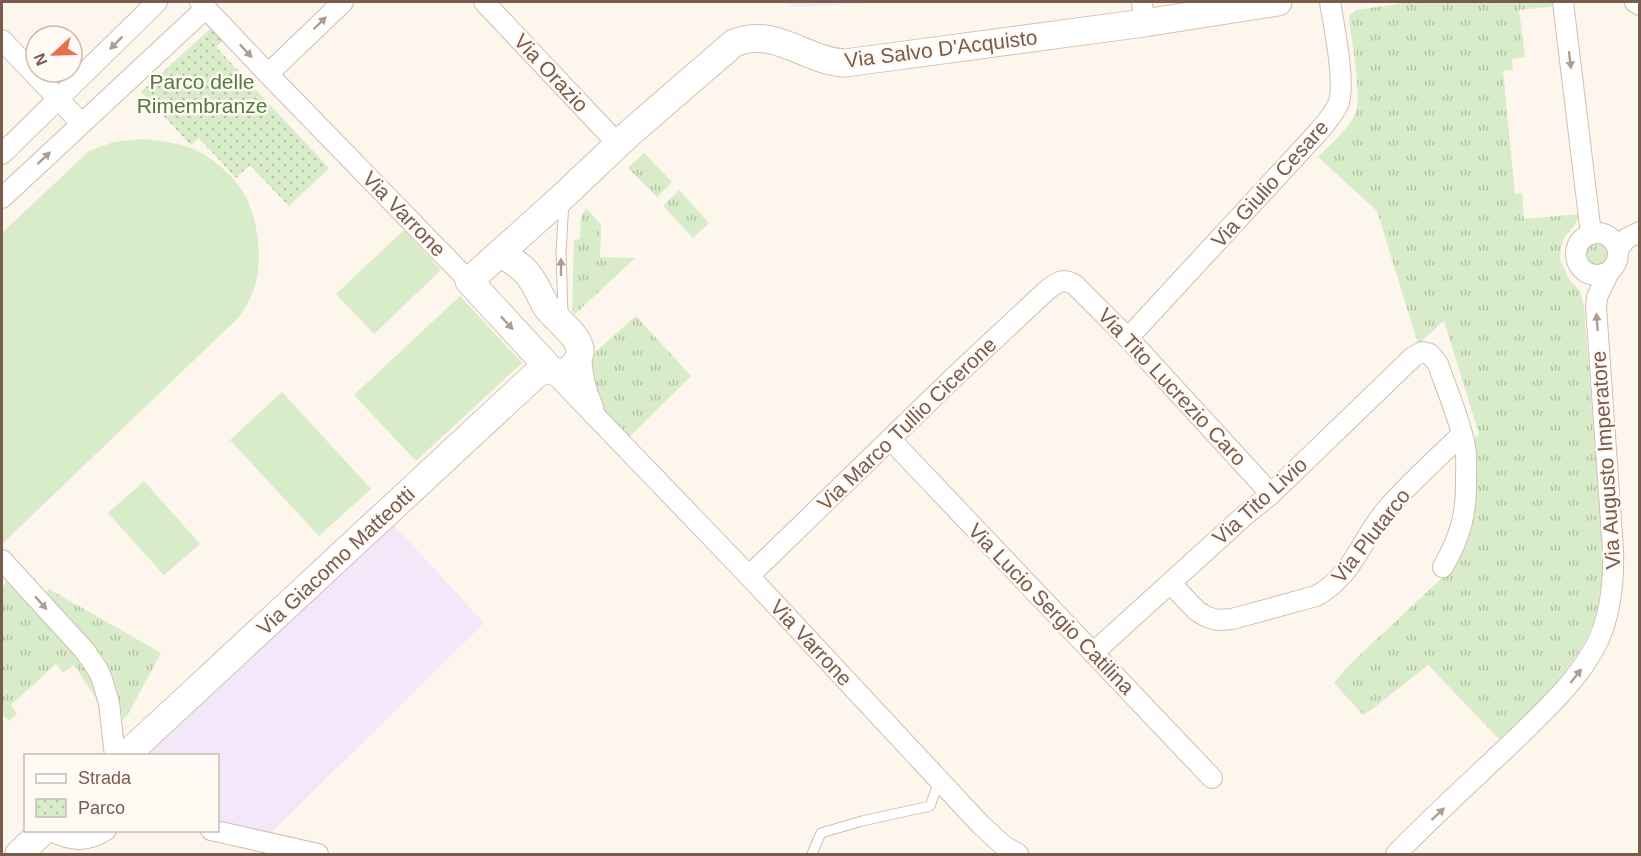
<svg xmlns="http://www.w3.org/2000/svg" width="1641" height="856" font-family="Helvetica,sans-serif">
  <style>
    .education { fill: #f3e8fa }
    .grass { fill: url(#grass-tufts) }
    .park { fill: url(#park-dots) }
    .pitch { fill: #d8ecc9 }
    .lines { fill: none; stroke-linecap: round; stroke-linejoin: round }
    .lane-casing { stroke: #d1beb0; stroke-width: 11 }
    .street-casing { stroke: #d1beb0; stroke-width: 22 }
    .secondary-casing { stroke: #d6c0b0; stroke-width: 29 }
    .lane { stroke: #fff; stroke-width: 9 }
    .street { stroke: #fff; stroke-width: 20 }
    .secondary { stroke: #fff; stroke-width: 27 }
    .oneway { fill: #af9d94 }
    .labels { text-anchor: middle; stroke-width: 5; stroke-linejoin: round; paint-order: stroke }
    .street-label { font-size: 21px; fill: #7a5c4d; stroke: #fffaf3 }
    .park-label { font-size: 21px; fill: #537a41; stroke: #fffaf3 }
  </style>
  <defs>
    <pattern id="grass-tufts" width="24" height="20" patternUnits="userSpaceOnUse" patternTransform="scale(1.5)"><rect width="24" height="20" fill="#d8ecc9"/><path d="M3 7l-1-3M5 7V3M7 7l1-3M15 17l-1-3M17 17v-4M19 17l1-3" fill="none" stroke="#b4c2a5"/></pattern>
    <pattern id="park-dots" width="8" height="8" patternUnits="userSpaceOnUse" patternTransform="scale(1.5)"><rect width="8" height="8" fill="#d8ecc9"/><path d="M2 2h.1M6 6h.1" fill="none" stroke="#b4c2a5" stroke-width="1.8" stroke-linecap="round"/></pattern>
  </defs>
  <rect width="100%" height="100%" fill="#fdf6ec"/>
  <!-- education -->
  <g class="education">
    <path d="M 779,2 L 890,2 L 795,7 Z"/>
    <path d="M 393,524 L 484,623 L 269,835 L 218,823 L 218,756 L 146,756 Z"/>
  </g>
  <!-- grass -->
  <g class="grass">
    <path d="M 1411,2 L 1554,2 L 1554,4 L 1550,7 L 1519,10 L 1525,57 L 1512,59 L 1513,70 L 1503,71 L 1515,194 L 1522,193 L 1524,219 L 1580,214 L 1575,225 L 1565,236 L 1561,247 L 1560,259 L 1569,279 L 1580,291 L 1584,307 C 1588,359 1592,410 1596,461 C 1600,511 1611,581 1591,628 C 1572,673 1534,707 1500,740 L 1428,665 L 1371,710 L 1363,715 L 1334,683 L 1346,668 L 1442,578 L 1452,564 L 1464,446 L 1479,434 L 1444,321 L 1418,344 L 1377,211 L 1318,157 C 1331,144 1346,131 1355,115 C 1363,100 1351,38 1349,19 L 1350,15 L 1356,10 Z"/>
    <path d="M 644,153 L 672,182 L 657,197 L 628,168 Z"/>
    <path d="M 679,190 L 709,223 L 693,238 L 663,206 Z"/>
    <path d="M 586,208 L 601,225 L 600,257 L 635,258 L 575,314 L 572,311 L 574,240 L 580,239 L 581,218 Z"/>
    <circle cx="1596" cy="255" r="11"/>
    <path d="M 636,316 L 691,376 L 626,440 L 596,407 L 591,364 L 594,353 Z"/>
    <path d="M 9,578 L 94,673 L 103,721 L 101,719 L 96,698 L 74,665 L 63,673 L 56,664 L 11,705 L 17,714 L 9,721 L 3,715 L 2,717 L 2,588 Z"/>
    <path d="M 49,589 L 161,653 L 128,714 L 123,720 C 118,698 115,676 103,657 L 44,594 Z"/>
  </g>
  <!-- park -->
  <path class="park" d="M 211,28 L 223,40 L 216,47 L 329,168 L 289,206 L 250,165 L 236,178 L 199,138 L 191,145 L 141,92 Z"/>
  <!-- pitch -->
  <g class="pitch">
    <path d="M 142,139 C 161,141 183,143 200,152 C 213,159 233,176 241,189 C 257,212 263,255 256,282 C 253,295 246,307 238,318 L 2,544 L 2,233 L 89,151 L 114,142 Z"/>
    <path d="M 404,230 L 441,270 L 374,334 L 336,294 Z"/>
    <path d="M 460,296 L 522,363 L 416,461 L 354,395 Z"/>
    <path d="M 282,392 L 371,489 L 319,536 L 230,440 Z"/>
    <path d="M 144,481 L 200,544 L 164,575 L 108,513 Z"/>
  </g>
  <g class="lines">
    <!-- lane casing -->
    <g class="lane-casing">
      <g id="lane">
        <path d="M 563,314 L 561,252 L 564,202"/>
        <path d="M 812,854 L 821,833 L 862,821 L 930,806 L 939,781"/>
      </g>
    </g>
    <!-- street casing -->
    <g class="street-casing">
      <g id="street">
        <path d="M 200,2 L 268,74 L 469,281"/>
        <path d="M 484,2 L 618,144"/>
        <path d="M 1142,2 L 1144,23"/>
        <path d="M 1563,2 L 1591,234"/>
        <path d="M 1635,2 L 1640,5"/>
        <path d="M 2,40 L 81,123"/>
        <path d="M 268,74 L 343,2"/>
        <path d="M 2,154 L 157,2"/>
        <path d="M 2,198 L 206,8"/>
        <circle cx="1597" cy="254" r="21"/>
        <path d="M 1618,249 L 1627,238 L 1640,232"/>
        <path d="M 1128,338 L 1320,130 C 1327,121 1335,113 1339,102 C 1345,78 1334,27 1330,2"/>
        <path d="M 581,350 C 581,371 584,388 593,407"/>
        <path d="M 552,371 L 749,576 L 981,825 L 1004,846 L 1018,854"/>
        <path d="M 890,439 L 1212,778"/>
        <path d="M 2,560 L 85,651 L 98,670 L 102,679 L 109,703 L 115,756"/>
        <path d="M 749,576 L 950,381 L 1046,291 C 1056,283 1063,277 1075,285 L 1128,338 L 1271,494"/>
        <path d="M 1171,584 L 1197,611 L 1207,617 L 1218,620 L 1232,619 L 1316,596 C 1353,576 1361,540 1386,510 C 1409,483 1437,459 1462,434"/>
        <path d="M 1093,653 L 1244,516 L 1271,494 L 1413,357 L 1422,352 L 1430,354 L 1438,364 C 1447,391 1460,419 1465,447 C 1467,458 1466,469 1466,479 C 1467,514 1460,537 1443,567"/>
        <path d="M 50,830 C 69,841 87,843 106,830"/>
        <path d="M 211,830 L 318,854"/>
        <path d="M 1396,854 C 1435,814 1477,776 1518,737 C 1547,708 1581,678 1599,639 C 1611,611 1614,581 1613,550 L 1596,307 L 1597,297 L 1609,272"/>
      </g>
    </g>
    <!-- secondary casing -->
    <g class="secondary-casing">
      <g id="secondary">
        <path d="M 499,254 C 509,258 518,264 526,272 C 536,283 540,297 548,309 C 557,320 578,335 580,349 C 581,355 577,362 573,366 C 567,373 560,374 552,371 L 469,281 L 558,201 L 631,132 L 734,43 C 775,26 805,61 845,63 L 1144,23 L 1278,2"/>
        <path d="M 125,756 L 546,365"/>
        <path d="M 19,854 L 44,830"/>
      </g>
    </g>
    <!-- lane -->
    <use href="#lane" class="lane"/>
    <!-- street -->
    <use href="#street" class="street"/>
    <!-- secondary -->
    <use href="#secondary" class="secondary"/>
  </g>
  <!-- one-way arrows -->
  <defs><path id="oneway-solid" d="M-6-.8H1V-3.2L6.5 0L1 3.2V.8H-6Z" transform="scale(1.5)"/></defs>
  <g class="oneway">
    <use href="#oneway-solid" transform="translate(320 23) rotate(-44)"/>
    <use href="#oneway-solid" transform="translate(116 43) rotate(135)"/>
    <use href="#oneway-solid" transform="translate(246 51) rotate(47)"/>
    <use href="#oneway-solid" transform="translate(1570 60) rotate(83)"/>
    <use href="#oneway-solid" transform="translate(44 158) rotate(-43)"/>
    <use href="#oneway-solid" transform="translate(561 267) rotate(-90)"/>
    <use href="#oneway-solid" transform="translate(1597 322) rotate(-94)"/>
    <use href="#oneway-solid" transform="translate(507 323) rotate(47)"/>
    <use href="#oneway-solid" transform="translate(41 603) rotate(48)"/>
    <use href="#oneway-solid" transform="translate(1576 676) rotate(-52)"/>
    <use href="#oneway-solid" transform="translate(1438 814) rotate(-43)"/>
  </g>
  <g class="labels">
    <!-- street labels -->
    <g class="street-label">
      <text transform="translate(941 49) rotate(-7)" y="7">Via Salvo D'Acquisto</text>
      <text transform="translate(551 73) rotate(47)" y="7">Via Orazio</text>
      <text transform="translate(1270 184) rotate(-48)" y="7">Via Giulio Cesare</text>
      <text transform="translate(404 214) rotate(46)" y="7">Via Varrone</text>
      <text transform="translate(1172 387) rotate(47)" y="7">Via Tito Lucrezio Caro</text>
      <text transform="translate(907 424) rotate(-44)" y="7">Via Marco Tullio Cicerone</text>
      <text transform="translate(1606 460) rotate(-94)" y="7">Via Augusto Imperatore</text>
      <text transform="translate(1260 501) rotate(-42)" y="7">Via Tito Livio</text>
      <text transform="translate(1371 536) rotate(-52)" y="7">Via Plutarco</text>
      <text transform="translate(336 561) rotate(-43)" y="7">Via Giacomo Matteotti</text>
      <text transform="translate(1051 609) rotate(46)" y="7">Via Lucio Sergio Catilina</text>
      <text transform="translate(811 643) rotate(47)" y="7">Via Varrone</text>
    </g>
    <!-- park labels -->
    <g class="park-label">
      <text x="202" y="89">Parco delle<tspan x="202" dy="24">Rimembranze</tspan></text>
    </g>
  </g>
  <!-- border -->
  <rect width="1641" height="856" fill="none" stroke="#7a5c4d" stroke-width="6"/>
  <!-- legend -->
  <rect x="24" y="754" width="195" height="78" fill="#fffaf3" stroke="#cabbb1" stroke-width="1.5"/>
  <rect x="36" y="774" width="30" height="9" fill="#ffffff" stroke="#cabbb1" stroke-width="1.5"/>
  <text x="78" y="784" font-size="18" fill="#7a5c4d">Strada</text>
  <rect x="36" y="799" width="30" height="18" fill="url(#park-dots)" stroke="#cabbb1" stroke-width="1.5"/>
  <text x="78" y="814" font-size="18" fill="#7a5c4d">Parco</text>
  <!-- north arrow -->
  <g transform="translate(54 54) rotate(248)"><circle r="28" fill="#fffaf3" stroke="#cabbb1" stroke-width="1.5"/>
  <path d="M0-4.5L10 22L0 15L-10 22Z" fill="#e76f51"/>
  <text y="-9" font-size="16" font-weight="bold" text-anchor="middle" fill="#7a5c4d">N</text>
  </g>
</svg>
